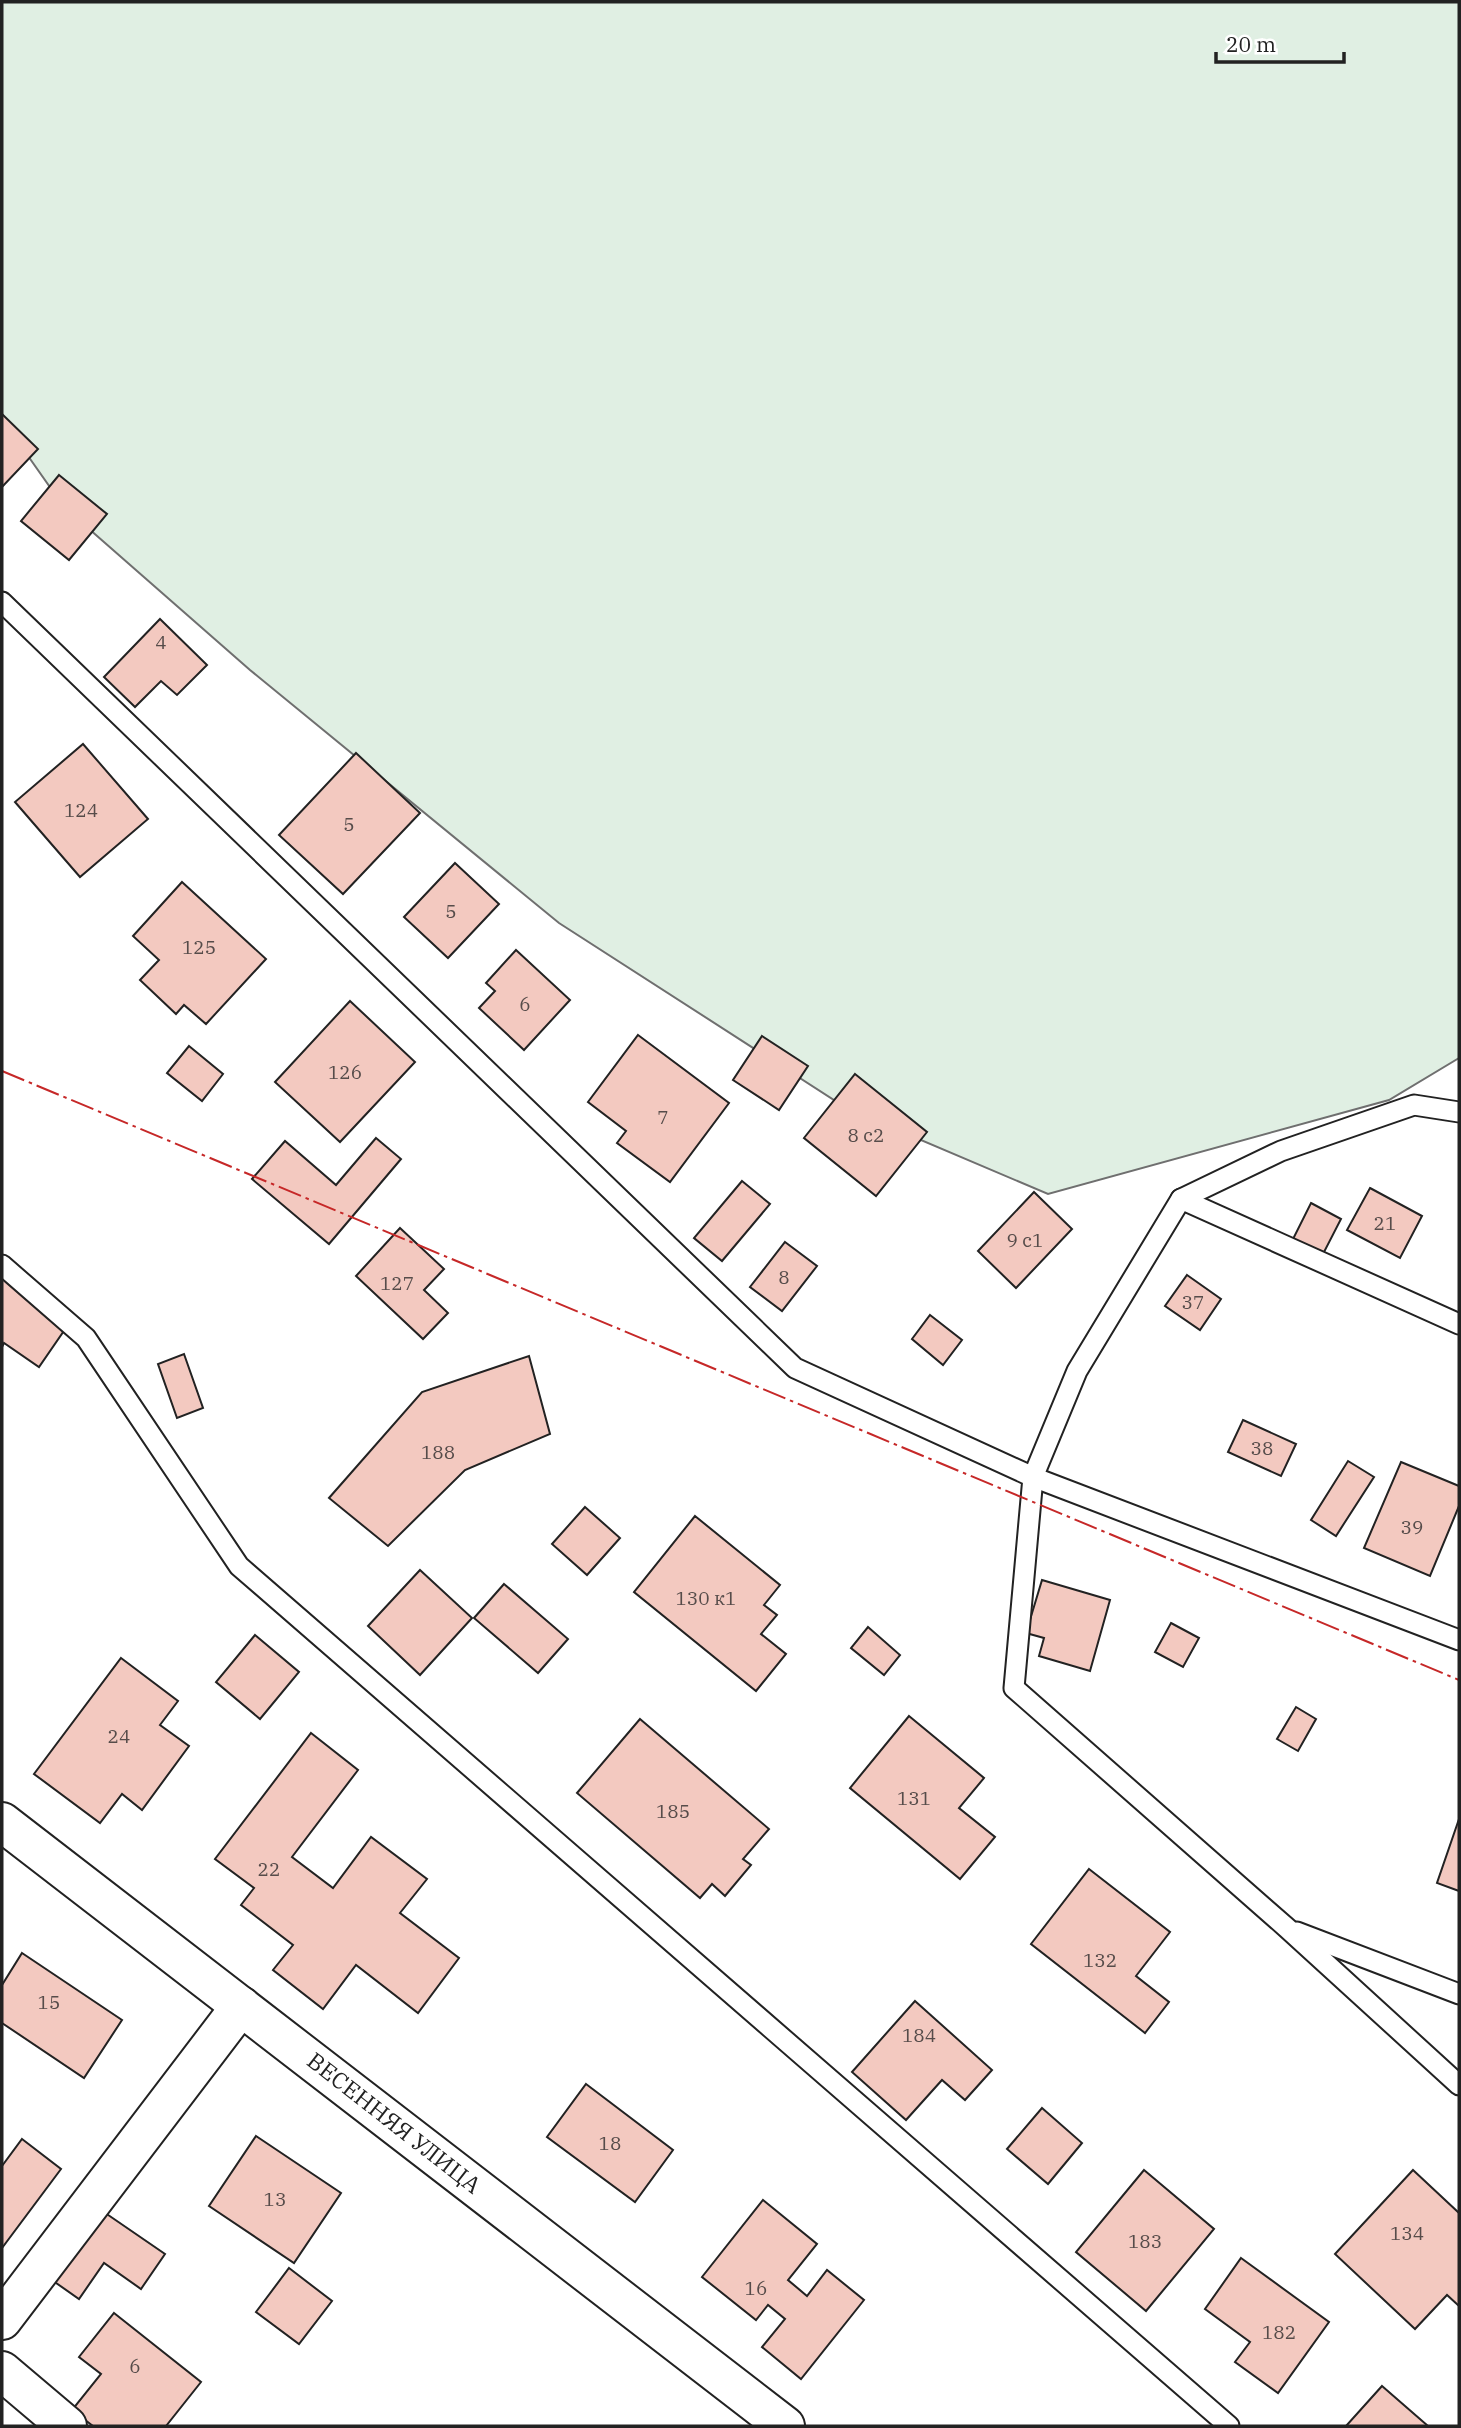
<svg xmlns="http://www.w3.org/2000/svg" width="1461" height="2428" font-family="'IBM Plex Serif',serif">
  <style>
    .green { fill: #e0efe3; stroke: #6f6f6f; stroke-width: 2 }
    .building { fill: #f3c9c0; stroke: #222; stroke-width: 2 }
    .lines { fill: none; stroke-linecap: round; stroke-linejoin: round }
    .lane-casing { stroke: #222; stroke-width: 23 }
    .street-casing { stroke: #222; stroke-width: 42 }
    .lane { stroke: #fff; stroke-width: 19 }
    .street { stroke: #fff; stroke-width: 38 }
    .power { stroke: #c62828; stroke-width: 2; stroke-dasharray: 24 5 3.5 5; stroke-linecap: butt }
    .labels { text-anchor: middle; stroke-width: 5; stroke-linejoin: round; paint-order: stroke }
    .number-label { font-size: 19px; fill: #564c4a }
    .street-label { font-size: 23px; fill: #222; stroke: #fff }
  </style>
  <rect width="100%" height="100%" fill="#fff"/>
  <!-- green -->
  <path class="green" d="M 2,2 L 1459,2 L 1459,1058 L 1389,1100 L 1048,1194 L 848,1109 L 559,923 L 250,670 L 64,507 L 2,419 Z"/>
  <!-- building -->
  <g class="building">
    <path d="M 2,414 L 38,449 L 2,487 Z"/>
    <path d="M 59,475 L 107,514 L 69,560 L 21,521 Z"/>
    <path d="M 160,619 L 207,665 L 177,695 L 161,681 L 135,707 L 104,677 Z"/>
    <path d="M 83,744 L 148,819 L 80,877 L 15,802 Z"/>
    <path d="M 356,753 L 420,813 L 343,894 L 279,835 Z"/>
    <path d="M 455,863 L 499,904 L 448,958 L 404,917 Z"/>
    <path d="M 182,882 L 266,959 L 206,1024 L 184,1005 L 176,1014 L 140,980 L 159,960 L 133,936 Z"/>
    <path d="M 516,950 L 570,1000 L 524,1050 L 479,1008 L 495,991 L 486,983 Z"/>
    <path d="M 350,1001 L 415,1062 L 340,1142 L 275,1082 Z"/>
    <path d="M 638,1035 L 729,1103 L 670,1182 L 617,1143 L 626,1131 L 588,1102 Z"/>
    <path d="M 762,1036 L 808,1066 L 779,1110 L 733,1080 Z"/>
    <path d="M 189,1046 L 223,1074 L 202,1101 L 167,1073 Z"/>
    <path d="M 855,1074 L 927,1132 L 876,1196 L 804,1138 Z"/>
    <path d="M 376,1138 L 401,1159 L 329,1244 L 252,1179 L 285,1141 L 336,1185 Z"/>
    <path d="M 742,1181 L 770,1204 L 722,1261 L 694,1238 Z"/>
    <path d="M 1370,1188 L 1422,1216 L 1400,1258 L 1347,1230 Z"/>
    <path d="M 1034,1192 L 1072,1229 L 1016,1288 L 978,1251 Z"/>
    <path d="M 1311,1203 L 1341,1219 L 1322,1256 L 1292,1241 Z"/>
    <path d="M 400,1228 L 444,1269 L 424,1290 L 448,1313 L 423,1339 L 356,1276 Z"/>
    <path d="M 785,1242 L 817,1266 L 782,1311 L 750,1287 Z"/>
    <path d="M 1187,1275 L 1221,1299 L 1200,1330 L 1165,1306 Z"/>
    <path d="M 2,1277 L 70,1322 L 39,1367 L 4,1343 L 2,1347 Z"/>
    <path d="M 930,1315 L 962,1340 L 943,1365 L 912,1339 Z"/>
    <path d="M 184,1354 L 203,1408 L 177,1418 L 158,1364 Z"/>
    <path d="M 529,1356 L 550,1434 L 465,1470 L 388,1546 L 329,1498 L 422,1392 Z"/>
    <path d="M 1243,1420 L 1296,1444 L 1281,1476 L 1228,1452 Z"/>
    <path d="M 1348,1461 L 1374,1477 L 1336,1536 L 1311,1520 Z"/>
    <path d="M 1401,1462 L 1459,1486 L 1459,1506 L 1430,1576 L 1364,1548 Z"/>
    <path d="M 585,1507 L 620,1538 L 587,1575 L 552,1544 Z"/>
    <path d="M 695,1516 L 780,1585 L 764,1605 L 777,1615 L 761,1634 L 786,1654 L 756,1691 L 634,1592 Z"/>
    <path d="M 420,1570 L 472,1618 L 420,1675 L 368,1626 Z"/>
    <path d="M 1042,1580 L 1110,1600 L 1090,1671 L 1039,1656 L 1044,1638 L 1026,1633 Z"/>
    <path d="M 504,1584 L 568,1639 L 538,1673 L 474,1618 Z"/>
    <path d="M 1171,1623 L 1199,1638 L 1183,1667 L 1155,1652 Z"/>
    <path d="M 868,1627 L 900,1655 L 884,1675 L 851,1648 Z"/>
    <path d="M 255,1635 L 299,1672 L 260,1719 L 216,1682 Z"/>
    <path d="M 121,1658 L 178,1701 L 160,1725 L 189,1746 L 142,1810 L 122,1794 L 100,1823 L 34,1774 Z"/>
    <path d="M 1296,1707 L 1316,1719 L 1298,1751 L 1277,1739 Z"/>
    <path d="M 909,1716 L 984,1778 L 959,1808 L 995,1837 L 960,1879 L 850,1788 Z"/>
    <path d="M 640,1719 L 769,1829 L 743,1859 L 751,1865 L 725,1896 L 712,1884 L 700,1898 L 577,1793 Z"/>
    <path d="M 311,1733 L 358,1770 L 292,1857 L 333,1888 L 371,1837 L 427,1879 L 400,1913 L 459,1958 L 418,2013 L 356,1965 L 323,2009 L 273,1970 L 293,1945 L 241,1905 L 254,1888 L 215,1859 Z"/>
    <path d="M 1459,1819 L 1459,1891 L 1437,1883 Z"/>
    <path d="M 1089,1869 L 1170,1932 L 1136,1976 L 1169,2002 L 1145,2033 L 1031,1944 Z"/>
    <path d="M 22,1953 L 122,2020 L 84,2078 L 2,2023 L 2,1985 Z"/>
    <path d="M 915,2001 L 992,2070 L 965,2100 L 942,2080 L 906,2120 L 852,2072 Z"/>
    <path d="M 586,2084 L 673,2150 L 635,2202 L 547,2137 Z"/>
    <path d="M 1042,2108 L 1082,2143 L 1048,2184 L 1007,2149 Z"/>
    <path d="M 256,2136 L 341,2193 L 294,2263 L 209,2206 Z"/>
    <path d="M 22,2139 L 61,2169 L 2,2248 L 2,2166 Z"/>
    <path d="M 1144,2170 L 1214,2229 L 1146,2311 L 1076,2252 Z"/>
    <path d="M 1413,2170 L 1459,2213 L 1459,2306 L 1447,2295 L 1415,2329 L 1335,2254 Z"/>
    <path d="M 763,2200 L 817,2244 L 788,2280 L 807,2296 L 827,2270 L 864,2300 L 801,2379 L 762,2347 L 785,2319 L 768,2305 L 756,2320 L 702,2277 Z"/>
    <path d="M 98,2208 L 165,2254 L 141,2289 L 104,2263 L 79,2299 L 49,2278 Z"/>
    <path d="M 1241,2258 L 1329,2322 L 1278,2393 L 1235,2362 L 1250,2342 L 1205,2309 Z"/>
    <path d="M 289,2268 L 332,2301 L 299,2344 L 256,2312 Z"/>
    <path d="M 114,2313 L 201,2382 L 166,2426 L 93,2426 L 72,2410 L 101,2374 L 79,2357 Z"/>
    <path d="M 1382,2386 L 1428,2426 L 1346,2426 Z"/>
  </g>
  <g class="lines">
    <!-- lane casing -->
    <g class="lane-casing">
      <g id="lane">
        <path d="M 2,602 L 795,1368 L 1033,1477 L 1014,1688 L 1287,1928 L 1459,2085"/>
        <path d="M 1459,1112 L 1414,1105 L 1281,1151 L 1181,1199 L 1077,1371 L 1033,1477 L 1459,1640"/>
        <path d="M 1181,1199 L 1459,1324"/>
        <path d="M 2,1265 L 86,1338 L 239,1566 L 1229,2426"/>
        <path d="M 1297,1932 L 1459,1994"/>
      </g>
    </g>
    <!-- street casing -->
    <g class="street-casing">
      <g id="street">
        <path d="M 2,1822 L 785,2426"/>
        <path d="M 2,2320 L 241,2006"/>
        <path d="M 2,2371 L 67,2426"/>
      </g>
    </g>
    <!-- lane -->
    <use href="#lane" class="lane"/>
    <!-- street -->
    <use href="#street" class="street"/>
    <!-- power -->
    <path class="power" d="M 2,1071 L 1459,1680"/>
  </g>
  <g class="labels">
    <!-- number labels -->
    <g class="number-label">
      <text x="161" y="649">4</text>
      <text x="81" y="817">124</text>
      <text x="349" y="831">5</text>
      <text x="451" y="918">5</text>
      <text x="199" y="954">125</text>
      <text x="525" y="1011">6</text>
      <text x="345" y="1079">126</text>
      <text x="663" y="1124">7</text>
      <text x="866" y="1142">8 с2</text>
      <text x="1385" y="1230">21</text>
      <text x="1025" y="1247">9 с1</text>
      <text x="784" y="1284">8</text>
      <text x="397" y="1290">127</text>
      <text x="1193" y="1309">37</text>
      <text x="1262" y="1455">38</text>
      <text x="438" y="1459">188</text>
      <text x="1412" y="1534">39</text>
      <text x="706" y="1605">130 к1</text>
      <text x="119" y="1743">24</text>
      <text x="914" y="1805">131</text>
      <text x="673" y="1818">185</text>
      <text x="269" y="1876">22</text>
      <text x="1100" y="1967">132</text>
      <text x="49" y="2009">15</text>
      <text x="919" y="2042">184</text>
      <text x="610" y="2150">18</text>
      <text x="275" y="2206">13</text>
      <text x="1407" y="2240">134</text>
      <text x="1145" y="2248">183</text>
      <text x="756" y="2295">16</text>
      <text x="1279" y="2339">182</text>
      <text x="135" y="2373">6</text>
    </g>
    <!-- street labels -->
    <g class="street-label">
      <text transform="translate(394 2123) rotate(38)" y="8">ВЕСЕННЯЯ УЛИЦА</text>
    </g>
  </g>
  <!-- border -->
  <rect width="1461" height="2428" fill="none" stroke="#222222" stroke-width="7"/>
  <!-- scale -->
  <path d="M1216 52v10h128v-10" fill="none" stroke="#222222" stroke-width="3.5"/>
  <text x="1226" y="52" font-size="21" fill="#222222" stroke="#ffffff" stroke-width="5" paint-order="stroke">20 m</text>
</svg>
